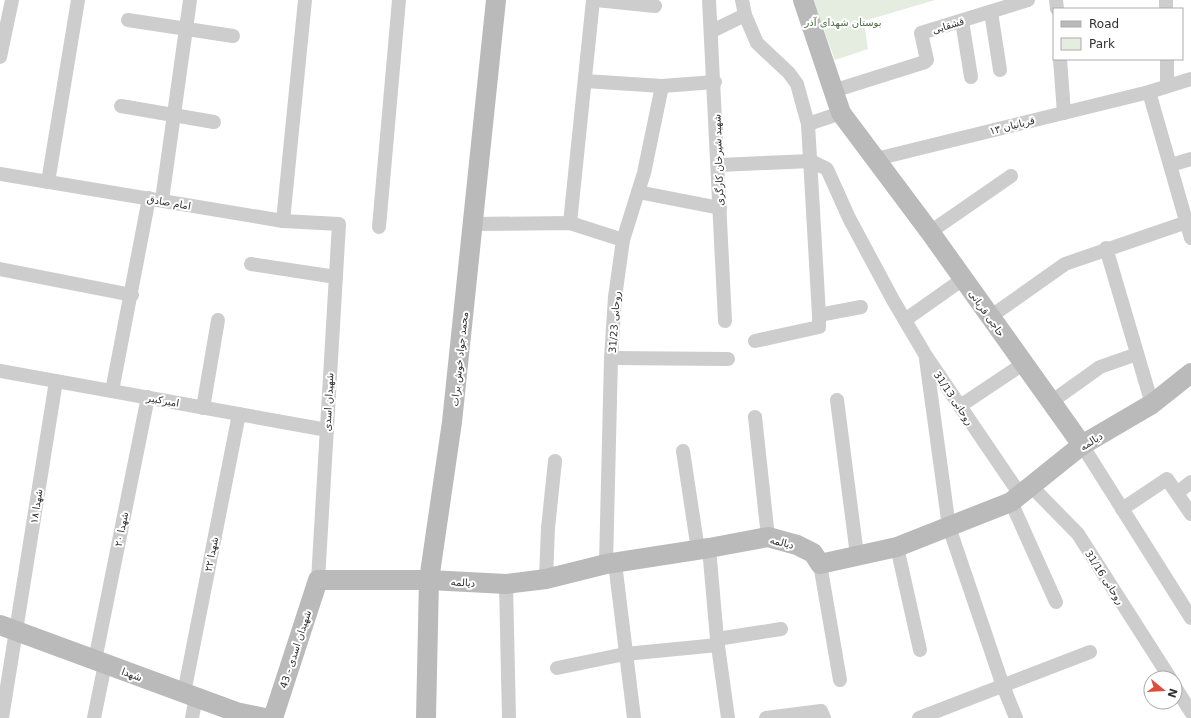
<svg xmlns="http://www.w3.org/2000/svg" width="1191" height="718" font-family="'DejaVu Sans',Vazirmatn,sans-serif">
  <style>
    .green { fill: #e4eddf }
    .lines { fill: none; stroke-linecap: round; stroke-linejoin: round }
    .street { stroke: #cdcdcd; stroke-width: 14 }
    .secondary { stroke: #bababa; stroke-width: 20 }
    .labels { text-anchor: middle; stroke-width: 4; stroke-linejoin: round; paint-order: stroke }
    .park-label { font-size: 10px; fill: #4c6b3f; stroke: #fff }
    .street-label { font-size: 10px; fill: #303030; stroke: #fff }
  </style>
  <rect width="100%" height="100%" fill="#fff"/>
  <!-- green -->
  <path class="green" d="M 813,0 L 935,0 L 864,21 L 868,49 L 835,60 Z"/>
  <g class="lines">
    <!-- street -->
    <g class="street">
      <path d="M 596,0 L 655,6"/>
      <path d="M 709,0 L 725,321"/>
      <path d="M 742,0 L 745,15 L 757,43 L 789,73 L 797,84 L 808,124 L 819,315 L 819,327 L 755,341"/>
      <path d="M 1056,0 L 1057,9"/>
      <path d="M 1166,0 L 1166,9"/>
      <path d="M 991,12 L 1000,70"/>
      <path d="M 128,20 L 233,36"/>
      <path d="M 962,21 L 971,77"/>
      <path d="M 712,31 L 745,15"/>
      <path d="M 0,57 L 12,0"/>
      <path d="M 1060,59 L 1064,113"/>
      <path d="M 1167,59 L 1167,85"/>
      <path d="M 585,81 L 662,86 L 715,82"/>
      <path d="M 833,91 L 925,62 L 927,60 L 921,33 L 1028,0"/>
      <path d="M 1149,92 L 1191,238"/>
      <path d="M 121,106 L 214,122"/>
      <path d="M 808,124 L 841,113"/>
      <path d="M 876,159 L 1149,92 L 1191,79"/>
      <path d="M 719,165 L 811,161 L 827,169 L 849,218 L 893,300 L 926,356 L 1019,493"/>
      <path d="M 1171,165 L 1191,159"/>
      <path d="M 0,174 L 283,221 L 339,224 L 318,580"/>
      <path d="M 48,182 L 78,0"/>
      <path d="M 638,192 L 720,208"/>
      <path d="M 162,200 L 190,0"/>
      <path d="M 283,221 L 305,0"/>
      <path d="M 570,223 L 593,0"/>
      <path d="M 474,224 L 570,223 L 623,240"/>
      <path d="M 379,227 L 399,0"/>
      <path d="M 930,232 L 1011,176"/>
      <path d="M 1106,248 L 1152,404"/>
      <path d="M 251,264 L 336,277"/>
      <path d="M 0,269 L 132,295"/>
      <path d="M 819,315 L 861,307"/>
      <path d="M 990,317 L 1065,264 L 1187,222"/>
      <path d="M 905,320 L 963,279"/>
      <path d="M 611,358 L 728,359"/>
      <path d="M 926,359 L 949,527 L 1003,686 L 1016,718"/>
      <path d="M 0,371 L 327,430"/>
      <path d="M 112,391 L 149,198"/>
      <path d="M 837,400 L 857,555"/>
      <path d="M 1051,402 L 1100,367 L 1137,354"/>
      <path d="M 960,406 L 1023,364"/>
      <path d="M 203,408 L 218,320"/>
      <path d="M 755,417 L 768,537"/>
      <path d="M 1082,445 L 1191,618"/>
      <path d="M 683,451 L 698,550"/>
      <path d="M 1030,485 L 1078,534 L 1170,678"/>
      <path d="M 1177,493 L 1191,482"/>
      <path d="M 1011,502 L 1056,602"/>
      <path d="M 1122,509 L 1167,479 L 1191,514"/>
      <path d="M 897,547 L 920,650"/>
      <path d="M 709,548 L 717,639 L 728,718"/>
      <path d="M 615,563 L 634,718"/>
      <path d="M 606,564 L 611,358 L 615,297 L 623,240 L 644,173 L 662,86"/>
      <path d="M 820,564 L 840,680"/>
      <path d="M 546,579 L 548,528 L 555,461"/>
      <path d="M 506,584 L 509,718"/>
      <path d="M 717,639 L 781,629"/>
      <path d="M 95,660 L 148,397"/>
      <path d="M 557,668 L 625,654 L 718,645"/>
      <path d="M 1175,687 L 1191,712"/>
      <path d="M 184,693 L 239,414"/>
      <path d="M 2,718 L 56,381"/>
      <path d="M 94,718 L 105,664"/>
      <path d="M 192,718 L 196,697"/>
      <path d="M 766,718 L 821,711 L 824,718"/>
      <path d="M 919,718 L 1090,652"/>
    </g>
    <!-- secondary -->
    <g class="secondary">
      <path d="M 803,0 L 841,113 L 930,232 L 1082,445"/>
      <path d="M 0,625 L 236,712 L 265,718"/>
      <path d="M 273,718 L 318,580 L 429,580 L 506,584 L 546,579 L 606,564 L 709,548 L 768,537 L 797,545 L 813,553 L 820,564 L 897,547 L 1011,502 L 1082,445 L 1152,404 L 1191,373"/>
      <path d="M 426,718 L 429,580 L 452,422 L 496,0"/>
    </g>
  </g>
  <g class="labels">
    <!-- park labels -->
    <g class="park-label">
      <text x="843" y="26">بوستان شهدای آذر</text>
    </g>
    <!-- street labels -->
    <g class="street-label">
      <text transform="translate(948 25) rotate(-17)" y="4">قشقایی</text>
      <text transform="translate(1012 125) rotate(-14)" y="4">۱۳ قربانیان</text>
      <text transform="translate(718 160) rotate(-92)" y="4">شهید شیرخان کارگری</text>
      <text transform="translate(169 202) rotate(10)" y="4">امام صادق</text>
      <text transform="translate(987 313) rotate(55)" y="4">حاجی قربانی</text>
      <text transform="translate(614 322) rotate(-86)" y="4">روحانی 31/23</text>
      <text transform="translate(459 359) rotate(-84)" y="4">محمد جواد خوش برات</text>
      <text transform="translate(954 398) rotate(56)" y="4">روحانی 31/13</text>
      <text transform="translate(163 400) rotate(10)" y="4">امیرکبیر</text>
      <text transform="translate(328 402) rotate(-87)" y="4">شهیدان اسدی</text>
      <text transform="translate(1091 441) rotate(-32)" y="4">دیالمه</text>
      <text transform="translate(36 506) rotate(-81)" y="4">شهدا ۱۸</text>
      <text transform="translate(121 529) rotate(-79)" y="4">شهدا ۲۰</text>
      <text transform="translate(782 542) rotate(14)" y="4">دیالمه</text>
      <text transform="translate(211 554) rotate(-79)" y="4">شهدا ۲۲</text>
      <text transform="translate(1105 577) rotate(57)" y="4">روحانی 31/16</text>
      <text transform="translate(463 582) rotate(3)" y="4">دیالمه</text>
      <text transform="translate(295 649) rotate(-72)" y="4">شهیدان اسدی - 43</text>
      <text transform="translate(132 674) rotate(20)" y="4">شهدا</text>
    </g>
  </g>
  <!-- legend -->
  <rect x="1053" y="8" width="130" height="52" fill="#ffffff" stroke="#acacac"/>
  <rect x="1061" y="21" width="20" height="6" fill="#bababa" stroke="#acacac"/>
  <text x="1089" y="28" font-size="12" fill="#303030">Road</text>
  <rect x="1061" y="38" width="20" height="12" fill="#e4eddf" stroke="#acacac"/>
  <text x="1089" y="48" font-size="12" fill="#303030">Park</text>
  <!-- north arrow -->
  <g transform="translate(1163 690) rotate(108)"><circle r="19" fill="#ffffff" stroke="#acacac"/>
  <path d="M0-3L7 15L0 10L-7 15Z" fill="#de4c3c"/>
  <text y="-6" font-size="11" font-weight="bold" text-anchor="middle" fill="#303030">N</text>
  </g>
</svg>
